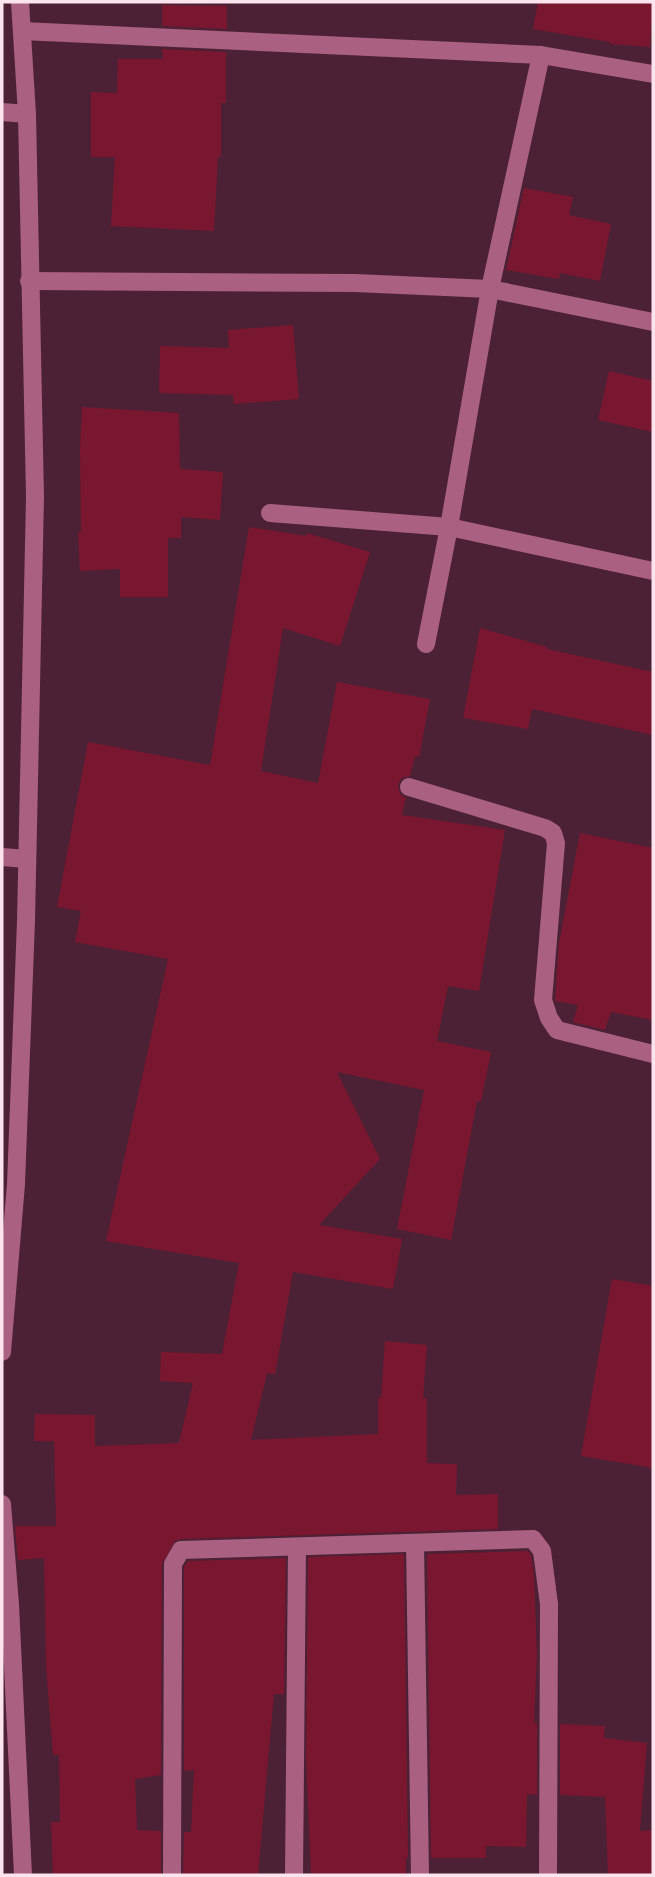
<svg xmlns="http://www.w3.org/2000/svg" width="655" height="1877" font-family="'Open Sans',sans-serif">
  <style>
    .building { fill: #7a1730 }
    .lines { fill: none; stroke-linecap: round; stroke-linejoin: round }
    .minor { stroke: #a96081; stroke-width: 18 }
  </style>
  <rect width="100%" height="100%" fill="#4c2135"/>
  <!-- building -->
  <g class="building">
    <path d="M 538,2 L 653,2 L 650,47 L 610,44 L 610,42 L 533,29 Z"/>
    <path d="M 162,5 L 227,6 L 227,29 L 162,26 Z"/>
    <path d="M 162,49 L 226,52 L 226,103 L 221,103 L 221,157 L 218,157 L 214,231 L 111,226 L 115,157 L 91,157 L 91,92 L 117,93 L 118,59 L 163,59 Z"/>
    <path d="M 524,188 L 573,197 L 569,215 L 611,224 L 600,281 L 560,273 L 559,279 L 506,270 Z"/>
    <path d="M 293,325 L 299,399 L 234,404 L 233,395 L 159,393 L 160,346 L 229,348 L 228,330 Z"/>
    <path d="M 609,371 L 653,381 L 653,432 L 598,420 Z"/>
    <path d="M 82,407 L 179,413 L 180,469 L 223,472 L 220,520 L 181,517 L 181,538 L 168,538 L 168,597 L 120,597 L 120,569 L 80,571 L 78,533 L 81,532 L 80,448 Z"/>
    <path d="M 249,527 L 306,536 L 307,533 L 370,552 L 340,646 L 283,628 L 261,771 L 318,783 L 337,682 L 430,699 L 419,757 L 415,756 L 410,776 L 402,778 L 398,784 L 400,794 L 406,798 L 402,815 L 505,830 L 479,991 L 448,986 L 437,1041 L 491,1052 L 481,1102 L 477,1101 L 451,1240 L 397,1229 L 424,1090 L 337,1072 L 380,1159 L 319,1225 L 402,1239 L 393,1289 L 293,1272 L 275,1374 L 267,1373 L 251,1440 L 378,1434 L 378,1398 L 381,1398 L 385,1341 L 427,1345 L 423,1398 L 427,1398 L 427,1463 L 457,1464 L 456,1495 L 498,1494 L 498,1529 L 181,1539 L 175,1541 L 162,1564 L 161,1775 L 135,1779 L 137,1830 L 161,1831 L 161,1875 L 53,1875 L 51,1822 L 60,1822 L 59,1755 L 53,1755 L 46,1666 L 44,1558 L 18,1560 L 15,1526 L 56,1526 L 54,1441 L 34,1441 L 35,1414 L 95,1415 L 95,1446 L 179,1443 L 193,1383 L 160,1381 L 161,1352 L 222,1354 L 239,1263 L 106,1241 L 168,959 L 75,942 L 81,911 L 57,907 L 88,742 L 210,765 Z"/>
    <path d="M 480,628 L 547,647 L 547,649 L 653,672 L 653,735 L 532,709 L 528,729 L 463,718 Z"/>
    <path d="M 580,833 L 653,848 L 653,1020 L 611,1012 L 605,1030 L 573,1022 L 578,1005 L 555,1001 L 559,943 Z"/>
    <path d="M 612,1279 L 653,1286 L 653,1468 L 581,1456 Z"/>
    <path d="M 528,1551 L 531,1555 L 534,1576 L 537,1655 L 534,1723 L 537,1723 L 537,1795 L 527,1794 L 526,1847 L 486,1846 L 486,1858 L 431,1858 L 427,1554 Z"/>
    <path d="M 404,1554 L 408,1858 L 406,1858 L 406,1875 L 311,1875 L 306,1756 L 308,1557 Z"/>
    <path d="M 286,1558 L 284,1694 L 274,1694 L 258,1875 L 183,1875 L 184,1832 L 191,1832 L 194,1770 L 184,1771 L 184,1567 L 188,1561 Z"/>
    <path d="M 560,1724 L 605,1726 L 604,1738 L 647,1743 L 640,1831 L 653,1830 L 653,1875 L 608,1875 L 605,1797 L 560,1795 Z"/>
  </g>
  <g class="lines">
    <!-- minor -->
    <g class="minor">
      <path d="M 22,31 L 541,55 L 653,74"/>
      <path d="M 2,112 L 27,114"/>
      <path d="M 29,281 L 355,283 L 490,289 L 653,322"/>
      <path d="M 270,513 L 449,527 L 653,571"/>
      <path d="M 426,644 L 449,527 L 490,289 L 541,55"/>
      <path d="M 409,787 L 545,828 L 553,833 L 556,843 L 543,1000 L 549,1018 L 557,1030 L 653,1054"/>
      <path d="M 2,857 L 27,859"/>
      <path d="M 2,1352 L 16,1184 L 26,921 L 35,497 L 27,114 L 20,2"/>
      <path d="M 2,1504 L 10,1605 L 23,1875"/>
      <path d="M 415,1543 L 420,1875"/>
      <path d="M 172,1875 L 173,1564 L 181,1550 L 533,1539 L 542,1551 L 549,1604 L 548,1875"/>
      <path d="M 294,1875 L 297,1547"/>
    </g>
  </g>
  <!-- border -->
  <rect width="655" height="1877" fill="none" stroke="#fbe4ed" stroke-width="7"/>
</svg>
